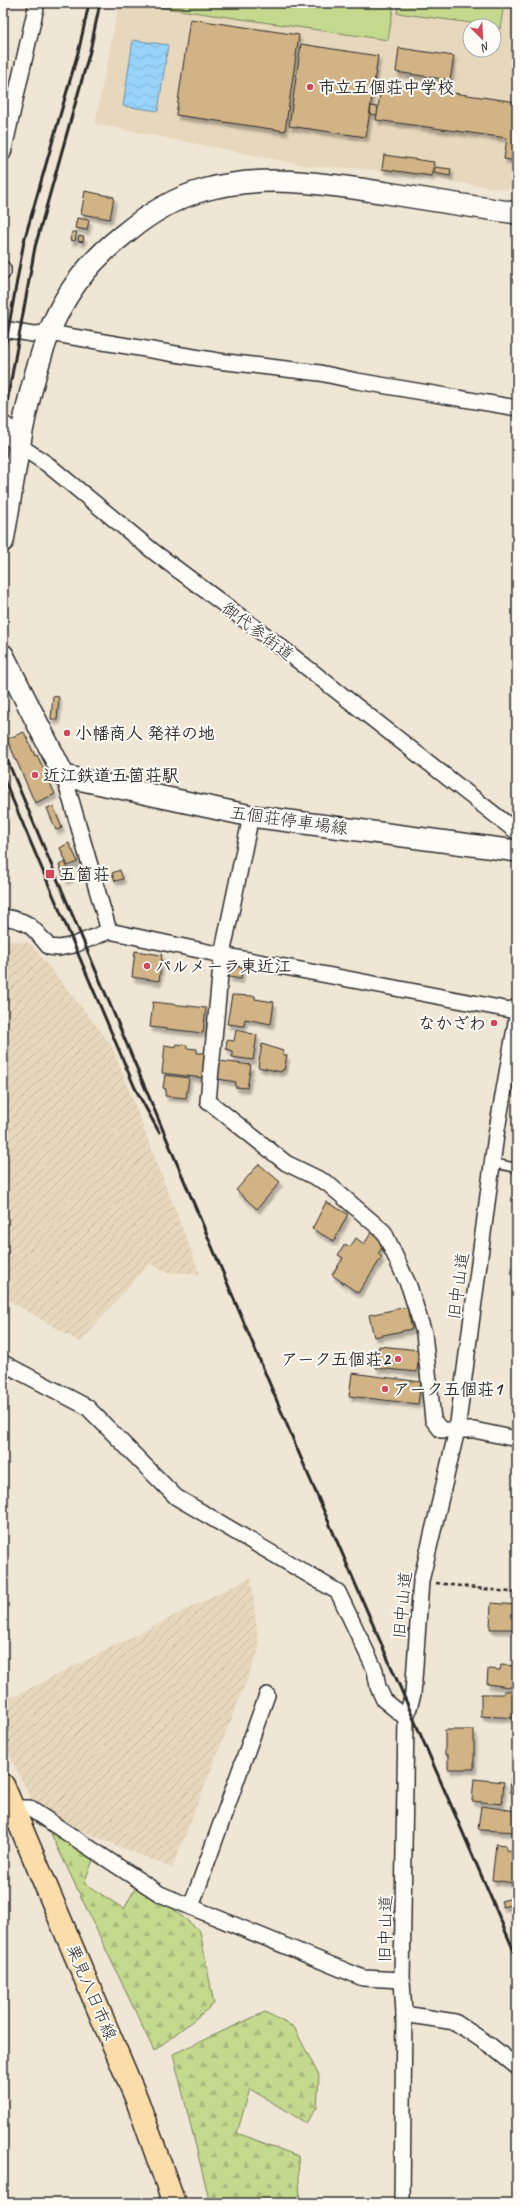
<svg xmlns="http://www.w3.org/2000/svg" width="520" height="2206" font-family="Caveat,'Klee One',sans-serif">
  <style>
    .built { fill: #e7d7bd; fill-rule: evenodd }
    .industrial { fill: url(#industrial-furrows) }
    .forest { fill: url(#forest-firs); stroke: #77825c }
    .green { fill: #c3d98e; stroke: #77825c }
    .water { fill: url(#water-waves); stroke: #6c90a7 }
    .building { fill: #d1b385; stroke: #2b2b2b; filter: url(#shadow) }
    .lines { fill: none; stroke-linecap: round; stroke-linejoin: round }
    .lane-casing { stroke: #2b2b2b; stroke-width: 11 }
    .street-casing { stroke: #2b2b2b; stroke-width: 18 }
    .secondary-casing { stroke: #2b2b2b; stroke-width: 24 }
    .primary-casing { stroke: #2b2b2b; stroke-width: 25 }
    .path { stroke: #2b2b2b; stroke-width: 2.5; stroke-dasharray: 4 3; stroke-linecap: butt }
    .lane { stroke: #fdfcf7; stroke-width: 8 }
    .street { stroke: #fdfcf7; stroke-width: 15 }
    .secondary { stroke: #fdfcf7; stroke-width: 21 }
    .primary { stroke: #faddab; stroke-width: 22 }
    .rail { stroke: #2b2b2b; stroke-width: 3 }
    .poi-dot { fill: #d1495b; stroke: #fdfcf7; stroke-width: 1.5 }
    .labels { text-anchor: middle; stroke-width: 4; stroke-linejoin: round; paint-order: stroke }
    .poi-label { font-size: 17px; font-weight: bold; fill: #2b2b2b; stroke: #fdfcf7; text-anchor: start }
    .street-label { font-size: 17px; fill: #2b2b2b; stroke: #fdfcf7 }
  </style>
  <defs>
    <pattern id="industrial-furrows" width="10" height="10" patternUnits="userSpaceOnUse"><rect width="10" height="10" fill="#e7d7bd"/><path d="M-1 1l2-2M0 10L10 0M9 11l2-2" fill="none" stroke="#c6b9a3"/></pattern>
    <pattern id="forest-firs" width="22" height="20" patternUnits="userSpaceOnUse"><rect width="22" height="20" fill="#c3d98e"/><path d="M5 1l3.5 6h-7zM16 11l3.5 6h-7z" fill="#a8ba7b"/></pattern>
    <pattern id="water-waves" width="16" height="10" patternUnits="userSpaceOnUse"><rect width="16" height="10" fill="#98d3f9"/><path d="M0 5q4-4 8 0t8 0" fill="none" stroke="#83b5d6"/></pattern>
    <filter id="shadow"><feDropShadow dx="2.5" dy="4.5" stdDeviation="1" flood-color="#0004"/></filter>
  </defs>
  <rect width="100%" height="100%" fill="#f0e6d5"/>
  <filter id="ink" filterUnits="userSpaceOnUse"><feTurbulence type="fractalNoise" baseFrequency=".025" numOctaves="2"/><feDisplacementMap in="SourceGraphic" scale="8" xChannelSelector="R" yChannelSelector="G"/><feConvolveMatrix kernelMatrix="1 2 1 2 8 2 1 2 1" color-interpolation-filters="sRGB"/></filter>
  <g filter="url(#ink)">
    <!-- built -->
    <path class="built" d="M 119,3 L 517,3 L 517,191 L 365,169 L 309,166 L 95,124 ZM 470,26 L 494,26 L 494,50 L 470,50 Z"/>
    <!-- industrial -->
    <g class="industrial">
      <path d="M 3,940 L 30,943 L 111,1044 L 200,1274 L 168,1272 L 149,1264 L 80,1342 L 3,1297 Z"/>
      <path d="M 251,1577 L 259,1649 L 172,1868 L 38,1813 L 3,1742 L 3,1702 Z"/>
    </g>
    <!-- forest -->
    <g class="forest">
      <path d="M 45,1821 L 96,1853 L 84,1883 L 124,1909 L 139,1881 L 200,1931 L 214,2004 L 154,2051 Z"/>
      <path d="M 265,2012 L 294,2027 L 319,2076 L 317,2107 L 306,2123 L 250,2089 L 237,2133 L 298,2156 L 300,2203 L 210,2203 L 173,2054 Z"/>
    </g>
    <!-- green -->
    <g class="green">
      <path d="M 130,3 L 394,3 L 388,40 Z"/>
      <path d="M 399,3 L 504,3 L 500,29 L 494,26 L 397,13 Z"/>
    </g>
    <!-- water -->
    <path class="water" d="M 133,40 L 168,45 L 158,111 L 123,106 Z"/>
    <!-- building -->
    <g class="building">
      <path d="M 190,19 L 299,35 L 285,131 L 176,115 Z"/>
      <path d="M 301,44 L 378,56 L 366,137 L 289,126 Z"/>
      <path d="M 399,48 L 454,56 L 450,80 L 396,72 Z"/>
      <path d="M 382,83 L 517,102 L 517,161 L 504,159 L 507,138 L 376,120 Z"/>
      <path d="M 371,106 L 378,107 L 377,115 L 370,114 Z"/>
      <path d="M 384,155 L 434,162 L 432,176 L 382,169 Z"/>
      <path d="M 435,167 L 451,169 L 450,176 L 434,173 Z"/>
      <path d="M 85,191 L 114,197 L 110,219 L 81,214 Z"/>
      <path d="M 77,218 L 89,220 L 87,230 L 75,228 Z"/>
      <path d="M 72,232 L 77,232 L 75,241 L 70,240 Z"/>
      <path d="M 79,236 L 84,237 L 83,242 L 78,241 Z"/>
      <path d="M 53,696 L 59,697 L 57,720 L 51,719 Z"/>
      <path d="M 3,701 L 7,710 L 3,712 Z"/>
      <path d="M 24,732 L 35,756 L 37,755 L 55,794 L 35,803 L 7,739 Z"/>
      <path d="M 53,806 L 62,828 L 56,830 L 47,808 Z"/>
      <path d="M 69,843 L 78,862 L 68,866 L 60,848 Z"/>
      <path d="M 65,862 L 71,877 L 65,880 L 59,865 Z"/>
      <path d="M 120,870 L 123,879 L 115,881 L 112,873 Z"/>
      <path d="M 135,951 L 162,955 L 159,981 L 132,977 Z"/>
      <path d="M 231,966 L 242,967 L 241,979 L 229,977 Z"/>
      <path d="M 232,995 L 255,996 L 255,999 L 274,1002 L 271,1024 L 245,1019 L 244,1026 L 227,1024 Z"/>
      <path d="M 153,1002 L 206,1008 L 203,1033 L 150,1027 Z"/>
      <path d="M 236,1030 L 257,1035 L 253,1060 L 232,1057 L 232,1051 L 226,1049 L 227,1040 L 234,1041 Z"/>
      <path d="M 176,1044 L 187,1045 L 187,1048 L 197,1049 L 197,1053 L 205,1053 L 203,1078 L 162,1073 L 165,1045 L 176,1047 Z"/>
      <path d="M 262,1044 L 283,1051 L 283,1055 L 287,1055 L 284,1070 L 282,1070 L 281,1072 L 258,1067 Z"/>
      <path d="M 220,1061 L 251,1065 L 247,1088 L 235,1087 L 236,1082 L 218,1079 Z"/>
      <path d="M 165,1075 L 189,1078 L 186,1098 L 165,1096 L 166,1089 L 163,1088 Z"/>
      <path d="M 259,1164 L 280,1182 L 257,1209 L 236,1190 Z"/>
      <path d="M 326,1202 L 348,1214 L 334,1241 L 312,1229 Z"/>
      <path d="M 373,1230 L 383,1246 L 378,1254 L 382,1257 L 358,1293 L 332,1275 L 343,1258 L 338,1255 L 345,1244 L 350,1247 L 356,1238 L 364,1244 Z"/>
      <path d="M 407,1307 L 412,1329 L 374,1337 L 369,1315 Z"/>
      <path d="M 379,1346 L 419,1350 L 417,1372 L 376,1368 Z"/>
      <path d="M 352,1373 L 421,1382 L 418,1404 L 349,1396 Z"/>
      <path d="M 491,1603 L 517,1605 L 517,1631 L 515,1629 L 490,1629 Z"/>
      <path d="M 501,1665 L 517,1666 L 517,1688 L 487,1684 L 488,1669 L 500,1670 Z"/>
      <path d="M 504,1691 L 517,1691 L 517,1718 L 481,1716 L 481,1694 L 504,1694 Z"/>
      <path d="M 445,1730 L 474,1730 L 474,1769 L 448,1769 L 448,1755 L 445,1755 Z"/>
      <path d="M 511,1778 L 517,1778 L 517,1793 L 510,1792 Z"/>
      <path d="M 474,1779 L 504,1782 L 502,1804 L 472,1801 Z"/>
      <path d="M 481,1806 L 517,1811 L 517,1832 L 480,1830 L 478,1828 Z"/>
      <path d="M 496,1844 L 506,1845 L 506,1850 L 514,1851 L 514,1853 L 517,1854 L 514,1883 L 492,1880 Z"/>
      <path d="M 513,1898 L 515,1904 L 503,1907 L 501,1901 Z"/>
    </g>
    <g class="lines">
      <!-- lane casing -->
      <g class="lane-casing">
        <path id="lane" d="M 493,1163 L 517,1168"/>
      </g>
      <!-- street casing -->
      <g class="street-casing">
        <g id="street">
          <path d="M 3,153 L 37,3"/>
          <path d="M 3,269 L 3,272"/>
          <path d="M 3,329 L 33,334 L 49,333 L 218,361 L 320,373 L 357,381 L 517,408"/>
          <path d="M 20,446 L 47,464 L 154,552 L 273,641 L 517,832"/>
          <path d="M 64,776 L 109,931"/>
          <path d="M 251,816 L 222,955 L 208,1101 L 286,1163 L 327,1183 L 384,1232 L 409,1286 L 424,1333 L 433,1420 L 441,1430 L 474,1430 L 517,1439"/>
          <path d="M 3,917 C 31,921 32,927 49,947 L 59,948 L 74,945 L 109,931 L 222,955 L 510,1010 L 517,1007"/>
          <path d="M 3,1363 L 87,1407 L 176,1497 L 338,1592 L 375,1670 L 378,1687 L 384,1700 L 406,1718"/>
          <path d="M 267,1695 L 191,1907 L 363,1978 L 402,1980"/>
          <path d="M 14,1808 L 29,1808 L 160,1894 L 191,1907"/>
          <path d="M 404,2014 L 455,2022 L 491,2046 L 517,2067"/>
          <path d="M 402,2203 L 404,2014 L 402,1980 L 406,1718 L 413,1694 L 421,1581 L 457,1430 L 496,1135 L 517,1017"/>
        </g>
      </g>
      <!-- secondary casing -->
      <g class="secondary-casing">
        <g id="secondary">
          <path d="M 3,427 L 11,433 L 20,446"/>
          <path d="M 3,541 C 15,473 24,398 49,333 C 64,294 90,261 123,235 C 147,215 174,198 204,190 C 264,173 327,184 387,193 C 430,200 474,207 517,213"/>
          <path d="M 3,655 L 64,776 L 251,816 L 517,851"/>
        </g>
      </g>
      <!-- primary casing -->
      <g class="primary-casing">
        <path id="primary" d="M 3,1785 L 137,2100 L 174,2203"/>
      </g>
      <!-- path -->
      <path class="path" d="M 436,1583 L 517,1593"/>
      <!-- lane -->
      <use href="#lane" class="lane"/>
      <!-- street -->
      <use href="#street" class="street"/>
      <!-- secondary -->
      <use href="#secondary" class="secondary"/>
      <!-- primary -->
      <use href="#primary" class="primary"/>
      <!-- rail -->
      <g class="rail">
        <path d="M 3,359 L 24,241 L 79,49 L 89,3"/>
        <path d="M 3,425 L 35,247 L 90,51 L 100,3"/>
        <path d="M 3,750 L 298,1451 L 517,1958"/>
        <path d="M 3,777 L 135,1088 L 159,1132"/>
      </g>
    </g>
  </g>
  <!-- markers -->
  <g class="poi-dot">
    <circle cx="310" cy="87" r="4"/>
    <circle cx="67" cy="733" r="4"/>
    <circle cx="35" cy="775" r="4"/>
    <rect x="45" y="869" width="10" height="10" rx="2"/>
    <circle cx="147" cy="966" r="4"/>
    <circle cx="494" cy="1023" r="4"/>
    <circle cx="398" cy="1359" r="4"/>
    <circle cx="385" cy="1389" r="4"/>
  </g>
  <g class="labels">
    <!-- poi labels -->
    <g class="poi-label">
      <text x="318" y="93">市立五個荘中学校</text>
      <text x="75" y="739">小幡商人 発祥の地</text>
      <text x="43" y="781">近江鉄道五箇荘駅</text>
      <text x="59" y="880">五箇荘</text>
      <text x="155" y="972">パルメーラ東近江</text>
      <text x="486" y="1029" text-anchor="end">なかざわ</text>
      <text x="390" y="1365" text-anchor="end">アーク五個荘2</text>
      <text x="393" y="1395">アーク五個荘1</text>
    </g>
    <!-- street labels -->
    <g class="street-label">
      <text transform="translate(258 631) rotate(37)" y="6">御代参街道</text>
      <text transform="translate(289 820) rotate(8)" y="6">五個荘停車場線</text>
      <text transform="translate(458 1286) rotate(-82)" y="6">旧中山道</text>
      <text transform="translate(402 1605) rotate(-84)" y="6">旧中山道</text>
      <text transform="translate(385 1929) rotate(-89)" y="6">旧中山道</text>
      <text transform="translate(92 1992) rotate(67)" y="6">栗見八日市線</text>
    </g>
  </g>
  <!-- margin -->
  <rect width="520" height="2206" fill="none" stroke="#fdfcf7" stroke-width="16"/>
  <rect x="8" y="8" width="504" height="2190" fill="none" stroke="#2b2b2b" stroke-width="1.5" filter="url(#ink)"/>
  <!-- north arrow -->
  <g transform="translate(482 38) rotate(156)"><circle r="19" fill="#fdfcf7" stroke="#a9a8a5"/>
  <path d="M0-3L7 15L0 10L-7 15Z" fill="#d1495b"/>
  <text y="-6" font-size="11" font-weight="bold" text-anchor="middle" fill="#2b2b2b">N</text>
  </g>
</svg>
